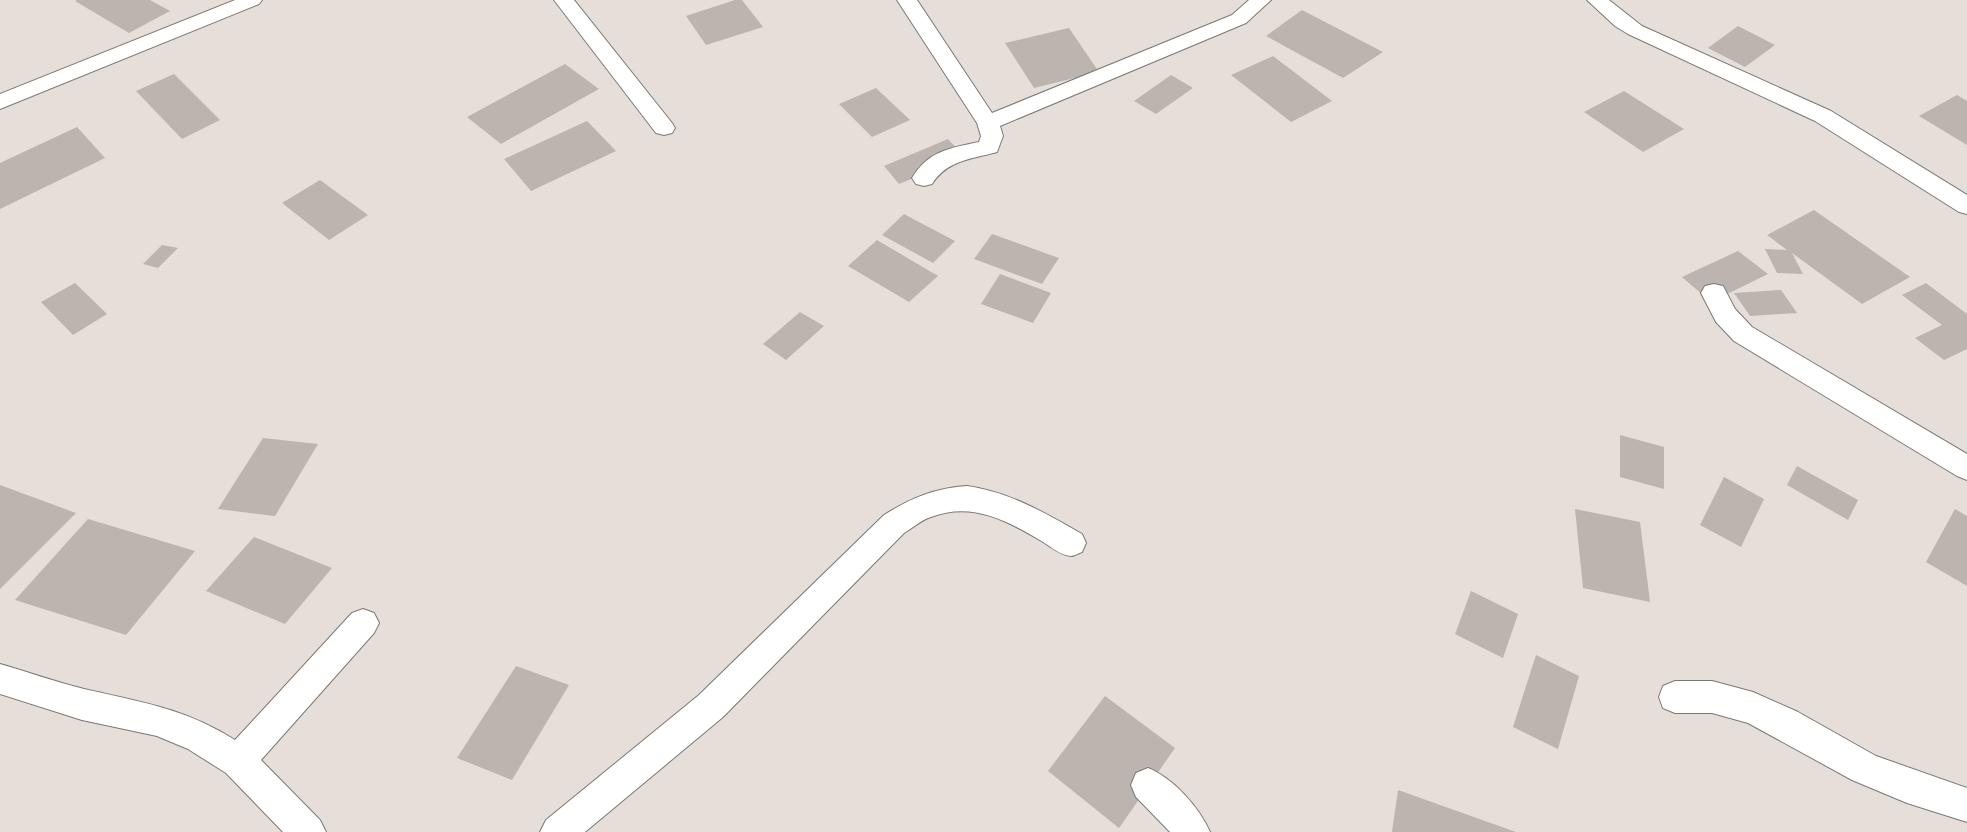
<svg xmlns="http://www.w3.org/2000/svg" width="1967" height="832" font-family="Mulish,sans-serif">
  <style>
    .building { fill: #bcb4af }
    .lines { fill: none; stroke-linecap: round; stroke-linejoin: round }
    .street-casing { stroke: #7e7772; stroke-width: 2 }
    .secondary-casing { stroke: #7e7772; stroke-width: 2 }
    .street { fill: #fff; fill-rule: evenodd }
    .secondary { fill: #fff; fill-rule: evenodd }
  </style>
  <rect width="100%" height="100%" fill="#e6ded9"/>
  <!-- building -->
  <g class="building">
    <path d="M 77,0 L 150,0 L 170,11 L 129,33 L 75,1 Z"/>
    <path d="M 735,0 L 742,0 L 763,27 L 706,45 L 686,16 Z"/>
    <path d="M 1302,10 L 1383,52 L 1343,78 L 1266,36 Z"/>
    <path d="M 1738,26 L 1775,45 L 1745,67 L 1708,48 Z"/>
    <path d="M 1069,28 L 1099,72 L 1034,88 L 1005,43 Z"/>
    <path d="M 1273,56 L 1332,101 L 1291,122 L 1231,75 Z"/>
    <path d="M 565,64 L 599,89 L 501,144 L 467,117 Z"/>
    <path d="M 174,74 L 220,120 L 182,139 L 136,91 Z"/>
    <path d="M 1171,75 L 1193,88 L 1156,114 L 1134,101 Z"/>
    <path d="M 876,88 L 910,120 L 872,137 L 839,104 Z"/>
    <path d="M 1624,91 L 1684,129 L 1643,152 L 1584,112 Z"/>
    <path d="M 1957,95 L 1967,101 L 1967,145 L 1919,116 Z"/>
    <path d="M 587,121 L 616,151 L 531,191 L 504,159 Z"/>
    <path d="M 77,127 L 105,158 L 0,209 L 0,163 Z"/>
    <path d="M 948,139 L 965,157 L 899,184 L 884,166 Z"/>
    <path d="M 320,180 L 368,215 L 329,240 L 282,203 Z"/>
    <path d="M 1814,210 L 1910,277 L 1862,304 L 1792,253 L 1803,274 L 1777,273 L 1765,249 L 1787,250 L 1767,235 Z"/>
    <path d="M 904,214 L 955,241 L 933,263 L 882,235 Z"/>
    <path d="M 992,234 L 1059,258 L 1042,284 L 974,259 Z"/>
    <path d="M 877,240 L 938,276 L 909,302 L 848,266 Z"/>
    <path d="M 162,245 L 178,248 L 158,268 L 143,264 Z"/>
    <path d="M 1738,251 L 1768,274 L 1711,302 L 1682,277 Z"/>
    <path d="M 1000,274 L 1051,293 L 1033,323 L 981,304 Z"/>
    <path d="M 75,283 L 107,314 L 73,335 L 41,302 Z"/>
    <path d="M 1926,283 L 1967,314 L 1967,349 L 1944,360 L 1915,338 L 1942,325 L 1902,295 Z"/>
    <path d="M 1781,290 L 1797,313 L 1750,316 L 1734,293 Z"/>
    <path d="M 800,312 L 824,326 L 786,360 L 763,344 Z"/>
    <path d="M 1620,435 L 1664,447 L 1664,489 L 1620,477 Z"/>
    <path d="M 263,438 L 318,444 L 275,516 L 218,509 Z"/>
    <path d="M 1797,466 L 1858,500 L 1848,520 L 1787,485 Z"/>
    <path d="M 1724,477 L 1764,499 L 1741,547 L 1700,525 Z"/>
    <path d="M 0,485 L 76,513 L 0,589 Z"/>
    <path d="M 1575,509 L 1640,522 L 1650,602 L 1583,588 Z"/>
    <path d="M 1955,509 L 1967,516 L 1967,586 L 1926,562 Z"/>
    <path d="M 88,519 L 195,551 L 126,635 L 15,600 Z"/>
    <path d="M 254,537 L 332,568 L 285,624 L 206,591 Z"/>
    <path d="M 1471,591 L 1518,614 L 1503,658 L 1455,634 Z"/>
    <path d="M 1536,655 L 1579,676 L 1558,749 L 1513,727 Z"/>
    <path d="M 516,666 L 569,685 L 512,780 L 457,758 Z"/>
    <path d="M 1105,696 L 1175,748 L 1119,828 L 1048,771 Z"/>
    <path d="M 1398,790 L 1516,832 L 1392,832 Z"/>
  </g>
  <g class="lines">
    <!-- street casing -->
    <g class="street-casing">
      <g id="street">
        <path d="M 554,0 L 574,0 L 672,123 L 675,128 L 672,133 L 664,135 L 656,133 Z"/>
        <path d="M 897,0 L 917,0 L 992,113 L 1232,15 L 1249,0 L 1271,0 L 1246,23 L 1000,126 L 1003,136 L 997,152 C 972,159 947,160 932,184 L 924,186 L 916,184 L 912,178 C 928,151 950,148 979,142 L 981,136 L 977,123 Z"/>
        <path d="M 1587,0 L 1609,0 L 1642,26 L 1831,111 L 1967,195 L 1967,214 L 1959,212 L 1815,121 L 1628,34 L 1615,26 Z"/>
        <path d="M 1714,284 L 1723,286 L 1735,309 L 1752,327 L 1967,454 L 1967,480 L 1957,476 L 1734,341 L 1716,322 L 1701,293 L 1705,286 Z"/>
        <path d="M 967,486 C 1010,492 1045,513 1082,534 L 1086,543 L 1082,552 C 1079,553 1074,556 1071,556 C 1062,556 1051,547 1043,542 C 1008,521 972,501 931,517 C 921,520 913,528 904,533 L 723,717 L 585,832 L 540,832 L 546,820 L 699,695 L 884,515 C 911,498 935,488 967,486 Z"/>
        <path d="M 363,609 L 374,613 L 379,623 L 374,633 L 261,760 L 320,820 L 326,832 L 283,832 L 226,773 L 188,749 L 157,736 L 82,720 L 0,694 L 0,664 C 28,672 56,682 84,689 C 141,702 184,708 235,740 L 352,613 Z"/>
        <path d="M 1675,681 L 1712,681 L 1753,692 L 1798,712 L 1876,756 L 1967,788 L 1967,822 L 1907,803 L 1852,780 L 1748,723 L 1712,713 L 1675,713 L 1663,708 L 1659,697 L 1663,686 Z"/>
        <path d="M 1148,768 C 1173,778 1199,807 1210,832 L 1170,832 L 1136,797 L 1131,785 L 1136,773 Z"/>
      </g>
    </g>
    <!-- secondary casing -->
    <g class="secondary-casing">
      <path id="secondary" d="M 235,0 L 262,0 L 259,4 L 0,109 L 0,94 Z"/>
    </g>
    <!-- street -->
    <use href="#street" class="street"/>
    <!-- secondary -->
    <use href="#secondary" class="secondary"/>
  </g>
</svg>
